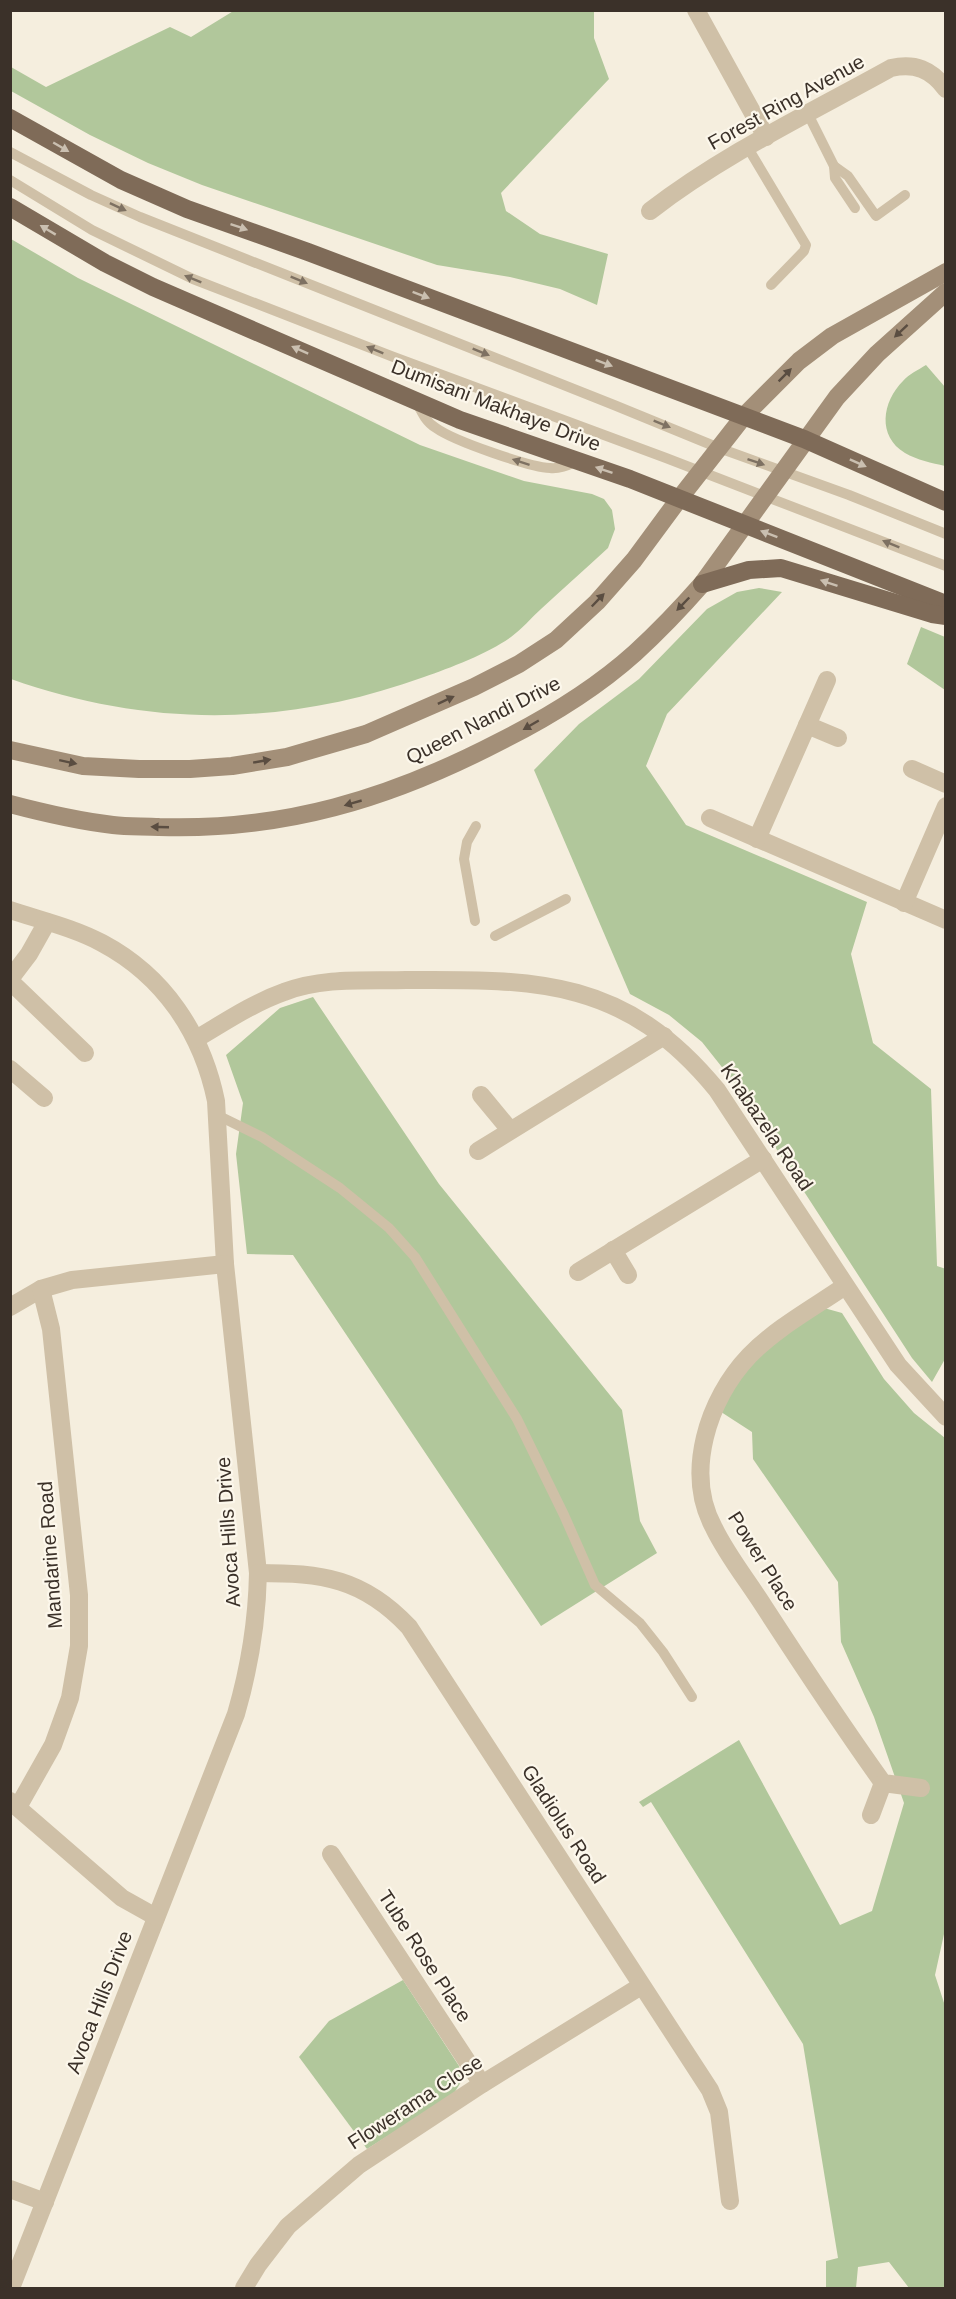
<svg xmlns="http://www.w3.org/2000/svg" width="956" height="2299" font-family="Arial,sans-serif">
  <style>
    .green { fill: #b1c79b }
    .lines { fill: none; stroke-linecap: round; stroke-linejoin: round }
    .lane { stroke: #cfc0a7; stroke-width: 10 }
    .street { stroke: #cfc0a7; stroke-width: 18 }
    .secondary { stroke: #a38f78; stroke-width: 18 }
    .primary { stroke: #7f6b58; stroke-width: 18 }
    .oneway { fill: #cabfb0 }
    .oneway2 { fill: #7e7162 }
    .oneway3 { fill: #5a4d41 }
    .labels { text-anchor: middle; stroke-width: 4.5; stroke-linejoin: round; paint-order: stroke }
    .street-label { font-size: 20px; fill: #3b3129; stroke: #fcf7eb }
  </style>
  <rect width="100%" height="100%" fill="#f5eede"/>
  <!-- green -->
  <g class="green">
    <path d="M 235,10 L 594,11 L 594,38 L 609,79 L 501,193 L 506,211 L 540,234 L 608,254 L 597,305 L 560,289 L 510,277 L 437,265 L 202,185 L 148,163 L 90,135 L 11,91 L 11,67 L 46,87 L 170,27 L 191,37 Z"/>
    <path d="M 11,239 L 78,278 L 420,445 L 524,481 L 592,494 L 604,499 L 612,510 L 615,529 L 608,548 C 586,568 563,589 541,609 C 531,618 522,629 511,637 C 489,653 450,668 424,677 C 286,727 149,728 11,679 Z"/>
    <path d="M 926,365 L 945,387 L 945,466 C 932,463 917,460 905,453 C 877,436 882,402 903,381 C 909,374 918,370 926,365 Z"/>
    <path d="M 759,588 L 782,592 L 667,714 L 646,766 L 686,825 L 867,902 L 851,954 L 873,1043 L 931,1089 L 937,1266 L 946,1269 L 945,1359 L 932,1382 L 912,1358 L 729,1076 L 702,1042 L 669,1015 L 630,994 L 534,770 L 579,724 L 639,679 L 707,609 L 737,592 Z"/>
    <path d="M 921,627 L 945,637 L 945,690 L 907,664 Z"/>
    <path d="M 313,997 L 439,1184 L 622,1410 L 640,1521 L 657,1553 L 541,1626 L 293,1255 L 247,1254 L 236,1154 L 243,1103 L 226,1055 L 280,1008 Z"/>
    <path d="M 824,1308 L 842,1313 L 884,1379 L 914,1413 L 945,1438 L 946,1925 L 935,1975 L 946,2009 L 945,2288 L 909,2288 L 889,2262 L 858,2267 L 856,2288 L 826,2288 L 826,2261 L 838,2258 L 803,2044 L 651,1802 L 643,1807 L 639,1802 L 739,1740 L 840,1925 L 872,1911 L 904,1803 L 874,1717 L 841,1642 L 838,1582 L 753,1459 L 752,1432 L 718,1410 L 758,1353 Z"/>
    <path d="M 403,1980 L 459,2066 L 461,2082 L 453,2095 L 367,2149 L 299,2057 L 329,2021 Z"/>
  </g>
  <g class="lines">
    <!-- lane -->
    <g class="lane">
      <path d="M 808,114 L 834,166 L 835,178 L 855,208"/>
      <path d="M 748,148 L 806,245 L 804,251 L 771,285"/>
      <path d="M 10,152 L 91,195 L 140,217 L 614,405 L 719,448 L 849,495 L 946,534"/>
      <path d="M 834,166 L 848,176 L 876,216 L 905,195"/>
      <path d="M 10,180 L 92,230 L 193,279 L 391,356 L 666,458 L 946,566"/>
      <path d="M 417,403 C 422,413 426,422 436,428 C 454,441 529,467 550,468 C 560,469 568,465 577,461"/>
      <path d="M 475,921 L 464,859 L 467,842 L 476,826"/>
      <path d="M 495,936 L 566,899"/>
      <path d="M 217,1115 L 262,1137 L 340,1188 L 389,1228 L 415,1257 L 517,1419 L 564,1515 L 595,1585 L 640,1623 L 663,1652 L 692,1697"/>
    </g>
    <!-- street -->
    <g class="street">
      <path d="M 696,10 L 766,137"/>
      <path d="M 650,211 C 724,154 810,113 891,68 C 915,63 931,69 946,89"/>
      <path d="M 807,725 L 838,738"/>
      <path d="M 912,769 L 946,784"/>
      <path d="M 710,818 L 946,920"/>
      <path d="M 757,839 L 827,680"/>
      <path d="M 904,903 L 946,806"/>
      <path d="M 10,910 C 40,920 74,928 102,943 C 164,976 202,1033 216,1101 L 225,1264 L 258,1573 C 257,1622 250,1666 236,1714 L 11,2288"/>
      <path d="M 10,979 L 29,954 L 47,922"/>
      <path d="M 10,981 L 85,1053"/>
      <path d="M 196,1039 C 225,1022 253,1003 284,992 C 323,977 366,981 406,980 C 539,979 626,979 717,1090 L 898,1365 L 946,1417"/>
      <path d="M 10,1069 L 44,1098"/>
      <path d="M 481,1095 L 510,1130"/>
      <path d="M 478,1151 L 664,1036"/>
      <path d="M 613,1250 L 628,1275"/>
      <path d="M 578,1272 L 763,1159"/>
      <path d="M 845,1286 C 813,1308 776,1328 749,1356 C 708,1399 684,1473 714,1528 C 727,1555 747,1580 763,1605 C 802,1665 841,1724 883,1783 L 921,1788"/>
      <path d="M 10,1307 L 41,1289 L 72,1280 L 225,1264"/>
      <path d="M 258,1573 C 322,1573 363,1578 409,1627 L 710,2090 L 719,2112 L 730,2201"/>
      <path d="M 10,1801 L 122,1898 L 156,1917"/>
      <path d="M 18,1807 L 53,1745 L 70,1698 L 79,1646 L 79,1595 L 51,1329 L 41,1289"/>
      <path d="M 871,1815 L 883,1783"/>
      <path d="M 331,1854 L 482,2084"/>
      <path d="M 10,2189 L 45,2202"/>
      <path d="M 244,2288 L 258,2265 L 288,2226 L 359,2165 L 482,2084 L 641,1986"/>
    </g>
    <!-- secondary -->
    <g class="secondary">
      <path d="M 10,750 L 83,766 L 139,769 L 190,769 L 232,766 L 287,757 L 366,734 L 474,687 L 519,664 L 556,640 L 597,602 L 634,560 L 679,499 L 744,416 L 799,361 L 832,336 L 946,272"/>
      <path d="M 10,804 C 44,813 79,821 113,825 C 128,827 144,826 159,827 C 283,831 389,799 499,742 C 547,718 595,689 635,653 C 659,631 681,608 702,584 L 837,397 L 877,354 L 946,292"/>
    </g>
    <!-- primary -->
    <g class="primary">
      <path d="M 10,118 L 121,180 L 187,209 L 308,252 L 804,439 L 946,502"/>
      <path d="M 10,207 L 105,263 L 153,287 L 460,420 L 630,479 L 946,604"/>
      <path d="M 702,584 L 749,570 L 781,568 L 932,614 L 946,616"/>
    </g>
  </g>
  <!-- one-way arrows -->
  <defs><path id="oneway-solid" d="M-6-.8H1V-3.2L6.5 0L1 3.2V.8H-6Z" transform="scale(1.5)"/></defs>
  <g class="oneway">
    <use href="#oneway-solid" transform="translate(61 147) rotate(30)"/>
    <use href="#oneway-solid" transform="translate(239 227) rotate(19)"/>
    <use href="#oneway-solid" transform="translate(48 230) rotate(-149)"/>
    <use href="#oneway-solid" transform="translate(421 295) rotate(21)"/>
    <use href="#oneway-solid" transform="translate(300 350) rotate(-156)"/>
    <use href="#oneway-solid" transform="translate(604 363) rotate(21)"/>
    <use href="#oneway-solid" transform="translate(858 463) rotate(24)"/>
    <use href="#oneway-solid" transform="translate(604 470) rotate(-161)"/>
    <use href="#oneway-solid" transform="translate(769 534) rotate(-159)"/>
    <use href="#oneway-solid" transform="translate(829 583) rotate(-161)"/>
  </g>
  <g class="oneway2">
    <use href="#oneway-solid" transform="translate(118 207) rotate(25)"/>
    <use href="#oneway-solid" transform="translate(193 279) rotate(-158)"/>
    <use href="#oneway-solid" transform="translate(299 280) rotate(22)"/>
    <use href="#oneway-solid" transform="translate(375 350) rotate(-158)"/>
    <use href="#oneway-solid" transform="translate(481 352) rotate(22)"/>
    <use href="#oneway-solid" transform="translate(662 424) rotate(22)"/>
    <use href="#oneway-solid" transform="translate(521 462) rotate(-162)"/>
    <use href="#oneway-solid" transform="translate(756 462) rotate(19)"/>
    <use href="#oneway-solid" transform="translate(891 544) rotate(-158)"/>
  </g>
  <g class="oneway3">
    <use href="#oneway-solid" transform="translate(901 331) rotate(137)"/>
    <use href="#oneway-solid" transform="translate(785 375) rotate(-45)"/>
    <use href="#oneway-solid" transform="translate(598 600) rotate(-46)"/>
    <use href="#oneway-solid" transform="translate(683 604) rotate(134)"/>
    <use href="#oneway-solid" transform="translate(446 700) rotate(-25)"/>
    <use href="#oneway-solid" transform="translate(531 725) rotate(150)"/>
    <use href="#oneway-solid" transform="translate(262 761) rotate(-10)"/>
    <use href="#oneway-solid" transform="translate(68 762) rotate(12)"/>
    <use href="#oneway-solid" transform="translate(353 803) rotate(164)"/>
    <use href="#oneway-solid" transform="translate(160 827) rotate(-178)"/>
  </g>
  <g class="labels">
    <!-- street labels -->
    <g class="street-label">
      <text transform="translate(786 102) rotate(-29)" y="7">Forest Ring Avenue</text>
      <text transform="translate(496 405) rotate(21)" y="7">Dumisani Makhaye Drive</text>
      <text transform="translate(483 720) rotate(-27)" y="7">Queen Nandi Drive</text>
      <text transform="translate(767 1127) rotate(56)" y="7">Khabazela Road</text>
      <text transform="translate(228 1532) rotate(-94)" y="7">Avoca Hills Drive</text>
      <text transform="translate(50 1555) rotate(-94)" y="7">Mandarine Road</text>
      <text transform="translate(763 1561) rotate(58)" y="7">Power Place</text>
      <text transform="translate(564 1824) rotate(57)" y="7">Gladiolus Road</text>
      <text transform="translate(425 1956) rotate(57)" y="7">Tube Rose Place</text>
      <text transform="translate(99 2002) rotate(-69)" y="7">Avoca Hills Drive</text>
      <text transform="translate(415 2102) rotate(-33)" y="7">Flowerama Close</text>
    </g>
  </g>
  <!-- border -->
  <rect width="956" height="2299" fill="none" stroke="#3b3129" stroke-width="24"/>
</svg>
